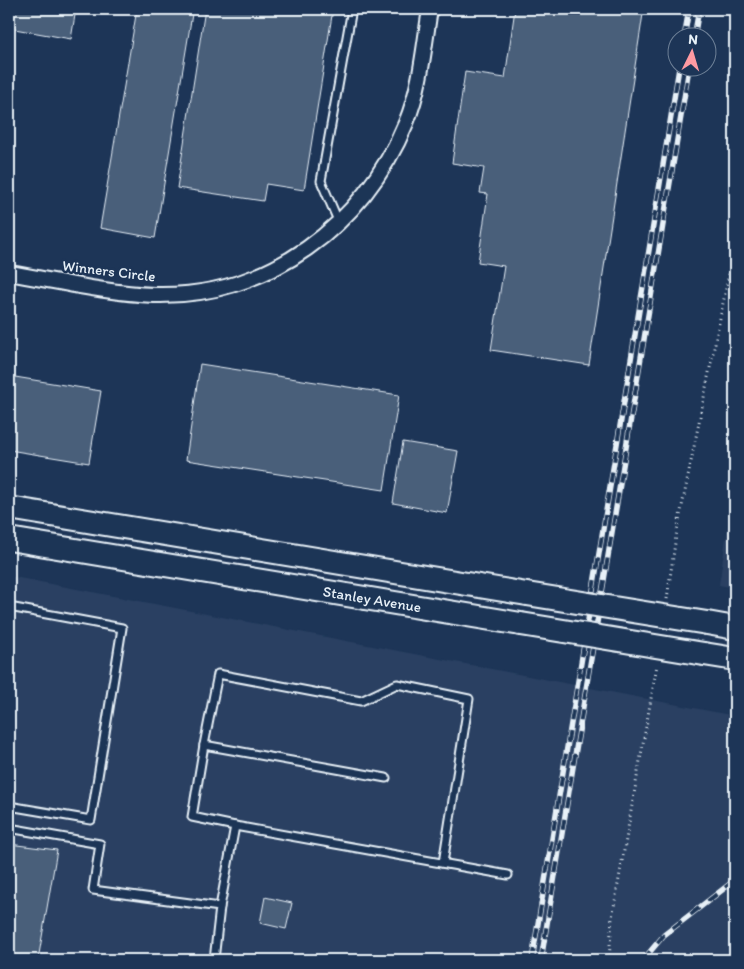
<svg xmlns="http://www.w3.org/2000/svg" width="744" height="969" font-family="Itim,sans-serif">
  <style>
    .built { fill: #2a4162 }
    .building { fill: #495e7a; stroke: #e8f1f8 }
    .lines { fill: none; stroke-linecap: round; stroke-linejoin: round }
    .service-casing { stroke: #e8f1f8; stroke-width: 11 }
    .minor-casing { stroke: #e8f1f8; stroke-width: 18 }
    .primary-casing { stroke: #e8f1f8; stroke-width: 26 }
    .path { stroke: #e8f1f8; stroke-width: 3; stroke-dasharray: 1 4; stroke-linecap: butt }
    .service { stroke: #1d3557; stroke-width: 7 }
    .minor { stroke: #1d3557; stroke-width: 14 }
    .primary { stroke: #1d3557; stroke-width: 22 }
    .rail-casing { stroke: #e8f1f8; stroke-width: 5.5 }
    .rail { stroke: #1d3557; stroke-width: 4; stroke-dasharray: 11; stroke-linecap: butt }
    .primary-bridge-casing { stroke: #e8f1f8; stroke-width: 26; stroke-linecap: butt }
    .primary-bridge { stroke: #1d3557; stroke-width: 22 }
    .labels { text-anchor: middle; stroke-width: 5; stroke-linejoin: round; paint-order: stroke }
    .street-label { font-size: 15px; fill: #e8f1f8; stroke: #1d3557 }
  </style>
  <rect width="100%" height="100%" fill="#1d3557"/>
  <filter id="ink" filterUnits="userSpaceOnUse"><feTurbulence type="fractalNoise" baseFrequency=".02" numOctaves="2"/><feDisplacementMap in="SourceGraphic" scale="10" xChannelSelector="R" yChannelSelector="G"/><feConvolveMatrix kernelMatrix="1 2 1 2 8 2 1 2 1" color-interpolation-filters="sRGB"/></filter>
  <g filter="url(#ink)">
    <!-- built -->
    <g class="built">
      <path d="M 735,479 L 735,588 L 719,585 Z"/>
      <path d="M 9,576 L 735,716 L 735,960 L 9,960 Z"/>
    </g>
    <!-- building -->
    <g class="building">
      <path d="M 9,9 L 76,9 L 71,39 L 9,28 Z"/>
      <path d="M 137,9 L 161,9 L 192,14 L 155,238 L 100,228 Z"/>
      <path d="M 205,9 L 333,9 L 304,190 L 266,184 L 263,201 L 177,188 Z"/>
      <path d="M 515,9 L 609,9 L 643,14 L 589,365 L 491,350 L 504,266 L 478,262 L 488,194 L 480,193 L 484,168 L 452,163 L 465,72 L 505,78 Z"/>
      <path d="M 9,53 L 12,54 L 9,78 Z"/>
      <path d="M 200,364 L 399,395 L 384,490 L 186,460 Z"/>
      <path d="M 9,376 L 101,391 L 89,463 L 9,450 Z"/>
      <path d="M 403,442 L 458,451 L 447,513 L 393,503 Z"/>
      <path d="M 9,844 L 57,850 L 38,960 L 9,960 Z"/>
      <path d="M 265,897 L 292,903 L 286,929 L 260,923 Z"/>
    </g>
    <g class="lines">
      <!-- service casing -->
      <g class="service-casing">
        <g id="service">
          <path d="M 339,223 L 321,181 L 352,9"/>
          <path d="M 9,607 L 122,628 L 91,820 L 9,806"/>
          <path d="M 204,745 L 218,674 L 361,701 L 397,684 L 469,699 L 443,863"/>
          <path d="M 235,826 L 192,817 L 204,745 L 386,778"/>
          <path d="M 9,828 L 100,844 L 93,890 L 220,907 L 214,960"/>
          <path d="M 220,907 L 235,826 L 508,875"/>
        </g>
      </g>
      <!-- minor casing -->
      <g class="minor-casing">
        <path id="minor" d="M 9,273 C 57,281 106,293 154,295 C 268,298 364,225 406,123 C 421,87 424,47 430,9"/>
      </g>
      <!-- primary casing -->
      <g class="primary-casing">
        <g id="primary">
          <path d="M 9,508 L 527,594"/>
          <path id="s1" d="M 9,539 L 521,624"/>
          <path d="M 707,623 L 735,628"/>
          <path d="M 704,654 L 735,659"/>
        </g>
      </g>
      <!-- path -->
      <g class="path">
        <path d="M 667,599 L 676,536 L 735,244"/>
        <path d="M 609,960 L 612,918 L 657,665"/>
      </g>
      <!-- service -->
      <use href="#service" class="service"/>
      <!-- minor -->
      <use href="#minor" class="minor"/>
      <!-- primary -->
      <use href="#primary" class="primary"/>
      <!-- rail casing -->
      <g class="rail-casing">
        <g id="rail">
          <path d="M 684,38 L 689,9"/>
          <path d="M 694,38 L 699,9"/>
          <path d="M 532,960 L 679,68"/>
          <path d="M 541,960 L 689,68"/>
          <path d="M 643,960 L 664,935 L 735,880"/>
        </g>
      </g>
      <!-- rail -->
      <use href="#rail" class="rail"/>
      <!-- primary-bridge casing -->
      <g class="primary-bridge-casing">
        <g id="primary-bridge">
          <path d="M 527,594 L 707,623"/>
          <path d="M 521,624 L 704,654"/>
        </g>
      </g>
      <!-- primary-bridge -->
      <use href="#primary-bridge" class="primary-bridge"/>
    </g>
  </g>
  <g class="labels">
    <!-- street labels -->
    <g class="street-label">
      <text transform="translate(109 271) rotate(7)" y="5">Winners Circle</text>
      <text dy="5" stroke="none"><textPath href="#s1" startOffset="368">Stanley Avenue</textPath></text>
    </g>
  </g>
  <!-- margin -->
  <rect width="744" height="969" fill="none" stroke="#1d3557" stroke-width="30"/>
  <rect x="15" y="15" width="714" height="939" fill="none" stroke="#e8f1f8" stroke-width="2" filter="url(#ink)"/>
  <!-- north arrow -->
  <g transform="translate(692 52) rotate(5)"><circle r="24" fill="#1d3557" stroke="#6e8097"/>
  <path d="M0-4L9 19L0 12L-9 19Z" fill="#ff9aa2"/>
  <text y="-8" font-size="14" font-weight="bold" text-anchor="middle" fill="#e8f1f8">N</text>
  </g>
</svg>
